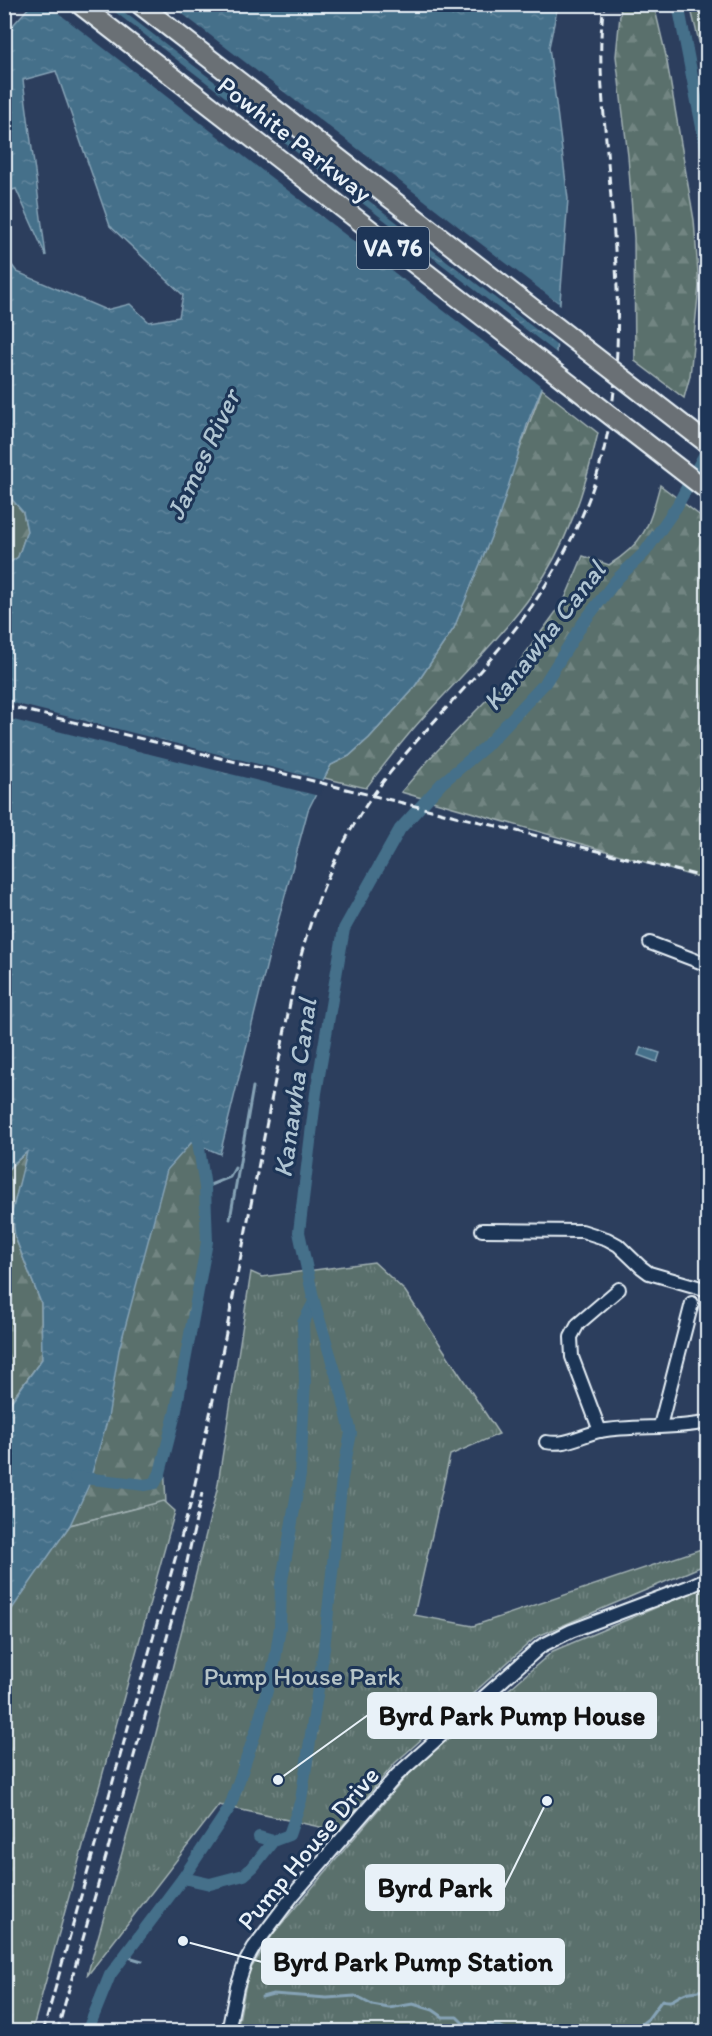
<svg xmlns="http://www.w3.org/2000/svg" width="712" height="2036" font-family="Itim,sans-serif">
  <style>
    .forest { fill: url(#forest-firs); stroke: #a1b0b2; stroke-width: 1.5 }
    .park { fill: url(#park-tufts); stroke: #a1b0b2; stroke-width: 1.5 }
    .water { fill: url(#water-ripples); stroke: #86a3b6; stroke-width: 1.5 }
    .pier { fill: #2c3e5d }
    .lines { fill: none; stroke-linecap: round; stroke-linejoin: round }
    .stream { stroke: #86a3b6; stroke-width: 3 }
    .canal { stroke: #446f8a; stroke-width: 12 }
    .minor-casing { stroke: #e8f1f8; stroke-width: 16 }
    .minor { stroke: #1d3557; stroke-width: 12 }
    .rail { stroke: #e8f1f8; stroke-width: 3; stroke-dasharray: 9 4.5; stroke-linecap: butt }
    .highway-bridge-casing { stroke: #e8f1f8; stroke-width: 22; stroke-linecap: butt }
    .highway-bridge { stroke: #6a7074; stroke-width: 18 }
    .labels { text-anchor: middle; stroke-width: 6; stroke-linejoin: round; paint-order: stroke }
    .shield { fill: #1d3557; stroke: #abb9c8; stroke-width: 1.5 }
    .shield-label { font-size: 24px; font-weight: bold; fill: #e8f1f8 }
    .street-label { font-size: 26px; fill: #e8f1f8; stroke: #1d3557 }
    .park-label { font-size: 26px; fill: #b6c4c7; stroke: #1d3557 }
    .water-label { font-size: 27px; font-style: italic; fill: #afc4d2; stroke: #1d3557 }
    .leader { fill: none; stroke: #e8f1f8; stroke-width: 2 }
    .callout-dot { fill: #e8f1f8; stroke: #1d3557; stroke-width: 2 }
    .callout { fill: #e8f1f8; stroke: #e8f1f8; stroke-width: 2 }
    .callout-label { font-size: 27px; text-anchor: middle; font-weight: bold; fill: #111 }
  </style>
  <defs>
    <pattern id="forest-firs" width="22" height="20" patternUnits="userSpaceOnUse" patternTransform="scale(1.5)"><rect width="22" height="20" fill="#5a706c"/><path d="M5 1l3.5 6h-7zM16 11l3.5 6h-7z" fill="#728582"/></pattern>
    <pattern id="park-tufts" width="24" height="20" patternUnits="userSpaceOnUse" patternTransform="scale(1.5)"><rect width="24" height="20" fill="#5a706c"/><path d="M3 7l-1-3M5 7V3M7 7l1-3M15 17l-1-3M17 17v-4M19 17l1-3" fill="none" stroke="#728582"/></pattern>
    <pattern id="water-ripples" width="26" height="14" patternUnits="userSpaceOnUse" patternTransform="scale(1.5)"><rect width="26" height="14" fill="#446f8a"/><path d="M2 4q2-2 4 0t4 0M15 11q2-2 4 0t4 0" fill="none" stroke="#5f849b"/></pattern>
  </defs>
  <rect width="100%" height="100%" fill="#2c3e5d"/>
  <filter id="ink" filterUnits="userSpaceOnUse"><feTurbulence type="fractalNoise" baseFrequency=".0167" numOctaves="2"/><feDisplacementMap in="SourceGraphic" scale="12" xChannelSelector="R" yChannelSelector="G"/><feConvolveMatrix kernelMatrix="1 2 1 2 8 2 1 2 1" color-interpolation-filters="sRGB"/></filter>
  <g filter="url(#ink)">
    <!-- forest -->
    <g class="forest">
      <path d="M 621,5 L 654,5 L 666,56 L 694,220 L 699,286 L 690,376 L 684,398 L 635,361 L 634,238 L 628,156 L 616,56 Z"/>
      <path d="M 690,5 L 707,5 L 707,74 Z"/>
      <path d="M 542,389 L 598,433 C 585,490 567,545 533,593 C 500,639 459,678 421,720 C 402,741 384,765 366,788 L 324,778 L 331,765 L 349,756 L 369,738 L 411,692 L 454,628 Z"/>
      <path d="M 660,485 L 707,521 L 707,880 L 401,792 L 433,755 L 506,680 L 564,601 L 583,556 L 609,565 C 646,542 649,525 660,485 Z"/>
      <path d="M 5,494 L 8,495 L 23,512 L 27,531 L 18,557 L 5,566 Z"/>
      <path d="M 195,1118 L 207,1202 L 207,1247 L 180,1391 L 164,1459 L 166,1505 L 140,1507 L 70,1525 L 71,1490 L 151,1192 Z"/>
      <path d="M 28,1151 L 12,1212 L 15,1237 L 41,1303 L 42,1359 L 11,1401 L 5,1415 L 5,1172 Z"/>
    </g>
    <!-- park -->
    <g class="park">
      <path d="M 374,1262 L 405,1291 L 499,1434 L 450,1455 L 414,1615 L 473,1626 L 707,1547 L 707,1564 L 536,1637 L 395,1763 L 338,1831 L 219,1805 L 87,1976 L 155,1737 L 217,1490 L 251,1272 L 262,1277 Z"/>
      <path d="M 164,1501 L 175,1511 L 32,2031 L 5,2032 L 5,1615 L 70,1525 Z"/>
      <path d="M 707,1586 L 707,2031 L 237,2031 L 248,1973 L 273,1934 L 405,1778 L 460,1727 L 514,1685 L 553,1651 Z"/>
    </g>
    <!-- water -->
    <g class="water">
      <path d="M 31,5 L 558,5 L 549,47 L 568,199 L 556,353 L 528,422 L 498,520 L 454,628 L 411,692 L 369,738 L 349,756 L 331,765 L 308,810 L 270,951 L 220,1154 L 192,1142 L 167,1170 L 119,1350 L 108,1418 L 88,1487 L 70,1525 L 5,1619 L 5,1415 L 11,1402 L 42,1359 L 41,1303 L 15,1237 L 12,1212 L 27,1152 L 4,1172 L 4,567 L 18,557 L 27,531 L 23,512 L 8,495 L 5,494 L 5,256 L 17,272 L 106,310 L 130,304 L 149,322 L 179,317 L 183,295 L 110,226 L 56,71 L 23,80 L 46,256 L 16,189 L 5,192 L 5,34 Z"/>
      <path d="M 641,1047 L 660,1053 L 657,1062 L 638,1055 Z"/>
    </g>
    <!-- pier -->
    <g class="pier">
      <path d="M 48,5 L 106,5 L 559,355 L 545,389 Z"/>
      <path d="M 115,5 L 171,5 L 563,307 L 560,348 Z"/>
      <path d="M 5,701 L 326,781 L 319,796 L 5,718 Z"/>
    </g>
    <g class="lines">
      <!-- stream -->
      <g class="stream">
        <path d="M 205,1187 L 230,1177 L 235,1168"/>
        <path d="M 230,1219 L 253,1087"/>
        <path d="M 125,1956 L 142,1961"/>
        <path d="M 262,1997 L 273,1994 L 327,1998 L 355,1996 L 372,2005 L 389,2008 L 413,2004 L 433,2010 L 443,2017 L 457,2017 L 463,2023 L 498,2026 L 513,2032"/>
        <path d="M 631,2032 L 648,2019 L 662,2000 C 674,2004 676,1996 686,1993 C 693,1991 701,1991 708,1990"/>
      </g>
      <!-- canal -->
      <g class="canal">
        <path d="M 678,4 L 708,158"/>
        <path d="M 75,1477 L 145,1485 L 155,1483 L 160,1473 L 176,1410 L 207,1242 L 205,1187 L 196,1129"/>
        <path d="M 259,1837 L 273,1841"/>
        <path d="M 183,1878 L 230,1807 L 258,1725 L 275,1660 L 280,1627 L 281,1586 L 300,1475 L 305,1381 L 303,1323 L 314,1302"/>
        <path d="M 87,2032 L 110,1975 L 183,1878 L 210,1884 L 244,1875 L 253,1867 L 273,1841 L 289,1835 L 301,1800 L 324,1649 L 342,1478 L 351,1433 L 342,1394 L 314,1302 L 299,1232 L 316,1093 L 344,929 L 400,829 L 442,783 L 485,747 L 545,683 L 583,623 L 617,579 L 645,552 L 677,506 L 708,448"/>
      </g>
      <!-- minor casing -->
      <g class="minor-casing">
        <g id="minor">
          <path d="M 650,943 L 708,965"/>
          <path d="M 482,1230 L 582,1231 L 607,1239 L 618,1245 L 641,1267 L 649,1273 L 708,1290"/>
          <path d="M 660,1426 L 692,1303"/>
          <path d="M 600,1431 L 572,1357 L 571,1337 L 578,1324 L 619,1289"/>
          <path d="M 546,1442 C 566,1446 581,1435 600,1431 C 636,1425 672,1430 708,1422"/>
          <path d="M 228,2032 L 237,1987 L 245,1963 L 254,1947 L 294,1894 L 397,1775 L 541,1646 L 571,1631 L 688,1587 L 708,1578"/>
        </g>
      </g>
      <!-- minor -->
      <use href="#minor" class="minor"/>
      <!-- rail -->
      <g class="rail">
        <path d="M 4,705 L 708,878"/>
        <path d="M 43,2032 L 191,1502 L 212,1405 L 292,993 C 307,924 330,857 371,798 C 419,730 484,675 532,606 C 553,575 572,541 586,506 C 632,392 617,270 607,151 C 603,103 597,52 604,4"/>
        <path d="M 57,2032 L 183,1580 L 202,1493"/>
      </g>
      <!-- highway-bridge casing -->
      <g class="highway-bridge-casing">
        <g id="highway-bridge">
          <path d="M 79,4 L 708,491"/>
          <path d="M 139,4 L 708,444"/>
        </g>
      </g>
      <!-- highway-bridge -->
      <use href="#highway-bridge" class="highway-bridge"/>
    </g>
  </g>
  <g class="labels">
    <!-- shield labels -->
    <rect class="shield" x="357" y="227" width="72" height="42" rx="4.5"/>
    <g class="shield-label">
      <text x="393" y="256">VA 76</text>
    </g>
    <!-- street labels -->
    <g class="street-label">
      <text transform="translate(295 139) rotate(38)" y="9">Powhite Parkway</text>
      <text transform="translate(308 1848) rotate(-50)" y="9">Pump House Drive</text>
    </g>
    <!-- park labels -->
    <g class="park-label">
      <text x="302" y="1685">Pump House Park</text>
    </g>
    <!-- water labels -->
    <g class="water-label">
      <text transform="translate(203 455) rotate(-65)" y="9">James River</text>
      <text transform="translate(544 636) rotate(-52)" y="9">Kanawha Canal</text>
      <text transform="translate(295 1088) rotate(-82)" y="9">Kanawha Canal</text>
    </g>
  </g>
  <!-- callouts -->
  <path class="leader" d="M278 1780L368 1715M547 1801L504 1888M183 1941L262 1962"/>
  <g class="callout-dot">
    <circle cx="278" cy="1780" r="6"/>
    <circle cx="547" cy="1801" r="6"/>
    <circle cx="183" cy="1941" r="6"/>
  </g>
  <g class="callout">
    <rect x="368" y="1693" width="288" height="45" rx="6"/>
    <rect x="366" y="1865" width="138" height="45" rx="6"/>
    <rect x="262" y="1939" width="302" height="45" rx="6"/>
  </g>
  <g class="callout-label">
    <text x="512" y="1725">Byrd Park Pump House</text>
    <text x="435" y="1897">Byrd Park</text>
    <text x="413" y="1971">Byrd Park Pump Station</text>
  </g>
  <!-- margin -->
  <rect width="712" height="2036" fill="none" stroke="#1d3557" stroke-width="24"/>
  <rect x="12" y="12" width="688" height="2012" fill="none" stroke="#e8f1f8" stroke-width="2" filter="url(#ink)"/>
</svg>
